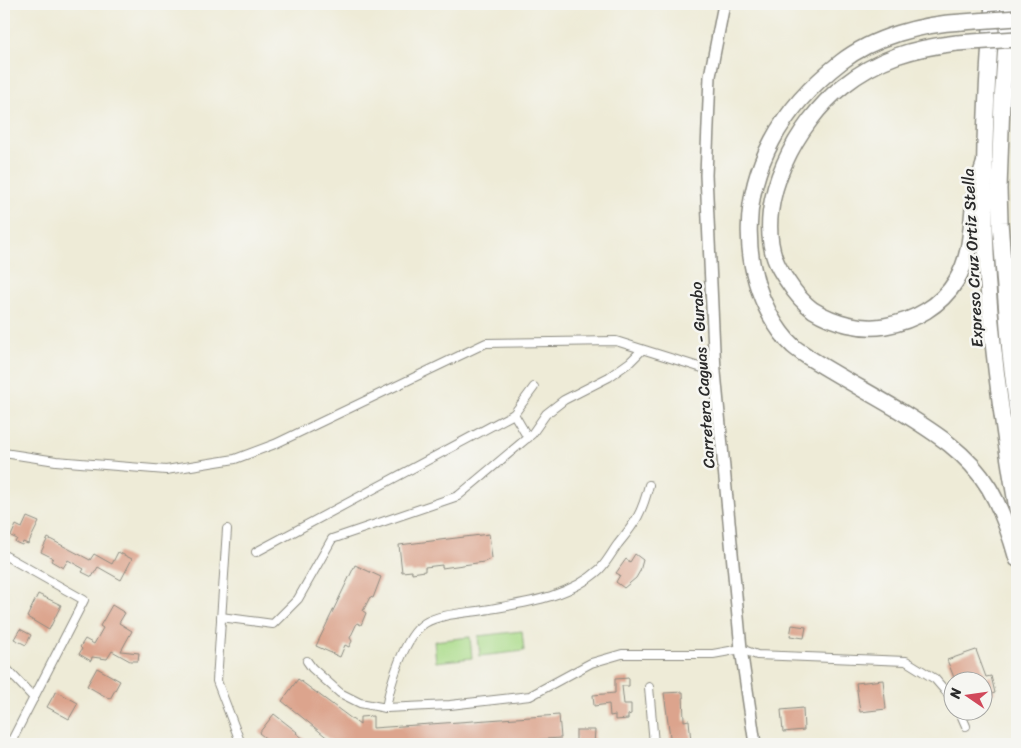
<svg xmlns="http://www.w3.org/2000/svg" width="1021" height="748" font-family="Sriracha,sans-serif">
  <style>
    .green { fill: #abdc8a; stroke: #6b845a }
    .building { fill: #dca48d }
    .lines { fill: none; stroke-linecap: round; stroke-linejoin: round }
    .minor-casing { stroke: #8c8b81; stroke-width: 10 }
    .secondary-casing { stroke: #8c8b81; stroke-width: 14 }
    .motorway-casing { stroke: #8c8b81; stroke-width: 18 }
    .minor { stroke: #fff; stroke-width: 8 }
    .secondary { stroke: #fff; stroke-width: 11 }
    .motorway { stroke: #fff; stroke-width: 15 }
    .motorway-bridge-casing { stroke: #8c8b81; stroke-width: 18; stroke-linecap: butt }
    .motorway-bridge { stroke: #fff; stroke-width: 15 }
    .labels { text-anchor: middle; stroke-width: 5; stroke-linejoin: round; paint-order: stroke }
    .street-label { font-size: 16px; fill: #2b2b2b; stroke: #f6f6f2 }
  </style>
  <rect width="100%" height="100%" fill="#f6f6f2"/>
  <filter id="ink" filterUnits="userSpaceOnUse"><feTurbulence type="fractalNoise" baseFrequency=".02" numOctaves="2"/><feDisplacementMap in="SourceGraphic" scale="10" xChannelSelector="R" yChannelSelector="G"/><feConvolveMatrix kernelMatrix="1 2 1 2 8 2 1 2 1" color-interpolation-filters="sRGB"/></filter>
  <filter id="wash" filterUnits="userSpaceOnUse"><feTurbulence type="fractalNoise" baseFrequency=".0096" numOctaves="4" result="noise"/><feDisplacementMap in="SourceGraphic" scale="20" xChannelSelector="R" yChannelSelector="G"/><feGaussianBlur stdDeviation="1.12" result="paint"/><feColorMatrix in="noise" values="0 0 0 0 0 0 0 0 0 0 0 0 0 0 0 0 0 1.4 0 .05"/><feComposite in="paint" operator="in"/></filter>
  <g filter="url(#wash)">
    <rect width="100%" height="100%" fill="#eeebd7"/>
    <!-- green -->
    <g class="green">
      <path d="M 522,631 L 524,651 L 480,656 L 478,636 Z"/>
      <path d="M 470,637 L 472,658 L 436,662 L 434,641 Z"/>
    </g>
    <g id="blocks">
      <!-- building -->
      <g class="building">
        <path d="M 27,517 L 39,522 L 28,544 L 23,542 L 22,545 L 15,542 L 17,539 L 11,536 L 16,525 L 22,528 Z"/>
        <path d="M 489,534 L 492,558 L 484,562 L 442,568 L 442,565 L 425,567 L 425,571 L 412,573 L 412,571 L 402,572 L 399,545 Z"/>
        <path d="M 48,538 L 90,560 L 94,554 L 112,564 L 118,552 L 132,559 L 121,580 L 98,567 L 92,577 L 82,572 L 84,569 L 68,560 L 63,568 L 51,561 L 53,558 L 41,552 Z"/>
        <path d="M 635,554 L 643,560 L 640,571 L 636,578 L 624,588 L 616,582 L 620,575 L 616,573 L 626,559 L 630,562 Z"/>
        <path d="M 355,565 L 381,577 L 373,598 L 370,597 L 363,611 L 366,613 L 361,625 L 357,623 L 350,638 L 352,641 L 349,647 L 345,645 L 340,657 L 316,646 Z"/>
        <path d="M 38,594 L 61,605 L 49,630 L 27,617 Z"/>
        <path d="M 112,605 L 125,613 L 119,623 L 132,631 L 121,651 L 139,653 L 138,661 L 130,661 L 112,651 L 107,659 L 92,657 L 91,661 L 79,654 L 82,649 L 80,647 L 85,639 L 94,644 L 103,628 L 100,626 Z"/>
        <path d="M 792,625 L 806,627 L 804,638 L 790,636 Z"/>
        <path d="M 20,629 L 31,635 L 26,645 L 14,639 Z"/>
        <path d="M 976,650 L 986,677 L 991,676 L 995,693 L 984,696 L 984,680 L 955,680 L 947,660 Z"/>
        <path d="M 97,668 L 120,681 L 110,699 L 87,686 Z"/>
        <path d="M 629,678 L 629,686 L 622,686 L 624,704 L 631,704 L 631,714 L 628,715 L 628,719 L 615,720 L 615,715 L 610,716 L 609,704 L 594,706 L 593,695 L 615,693 L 615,679 Z"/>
        <path d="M 298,679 L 360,725 L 360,717 L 373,716 L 373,728 L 559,715 L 561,738 L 474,744 L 335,744 L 282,701 Z"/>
        <path d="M 883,680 L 886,709 L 860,712 L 856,683 Z"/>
        <path d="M 56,691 L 78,703 L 69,719 L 47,707 Z"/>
        <path d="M 683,692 L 684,721 L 689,720 L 691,742 L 671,744 L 664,693 Z"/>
        <path d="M 803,708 L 804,730 L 783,732 L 781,710 Z"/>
        <path d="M 274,714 L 297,732 L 296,733 L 311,744 L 273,744 L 259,733 Z"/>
        <path d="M 576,730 L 595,730 L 594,744 L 576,744 Z"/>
      </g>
    </g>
  </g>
  <g filter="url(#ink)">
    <use href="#blocks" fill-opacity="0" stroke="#8c8b81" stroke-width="1"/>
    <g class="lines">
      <!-- minor casing -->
      <g class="minor-casing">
        <g id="minor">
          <path d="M 514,414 L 528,438"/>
          <path d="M 4,453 L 56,461 L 166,470 L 235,459 L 275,444 L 486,343 L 616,341 L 715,372"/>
          <path d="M 227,529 L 217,681 L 241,744"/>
          <path d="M 256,552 L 514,414 L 534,387"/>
          <path d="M 4,555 L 84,600 L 10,744"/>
          <path d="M 221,617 L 273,624 L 298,599 L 332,539 L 458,496 L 532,434 L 546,414 L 564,400 L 609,377 L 630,362 L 642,350"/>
          <path d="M 307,661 L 312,668 L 340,693 L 360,703 L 386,708 L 450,705 L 530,696 L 591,663 L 622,654 L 713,654 L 741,649 L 757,655 L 906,661 L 935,679 L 954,701"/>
          <path d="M 4,666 L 34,698"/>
          <path d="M 649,687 L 654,744"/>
          <path d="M 386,708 C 390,685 404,636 425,623 C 439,614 467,613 484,610 C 524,603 569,598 600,569 C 607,562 612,552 618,544 C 636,522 642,513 649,485"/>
          <path d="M 959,710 L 966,726"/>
        </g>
      </g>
      <!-- secondary casing -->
      <g class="secondary-casing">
        <path id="secondary" d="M 724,4 L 710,76 L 706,175 L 715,372 L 741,649 L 755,744"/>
      </g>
      <!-- motorway casing -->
      <g class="motorway-casing">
        <g id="motorway">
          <path d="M 993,4 C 986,86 982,170 986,253 C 990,339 1002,424 1017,509"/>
          <path d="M 1009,4 L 1002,101 L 999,189 L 1000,222 L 1010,353 L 1017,410"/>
          <path d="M 962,22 C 922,24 873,37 841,62 C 814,83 788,110 772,141 C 743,195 741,261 770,315 C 776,326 783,337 793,346 C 797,350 803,353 808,357 C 838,376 870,393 900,411 C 934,432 968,453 989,488 C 1002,510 1010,534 1017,559"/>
          <path d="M 957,43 C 913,48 878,58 843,86 C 798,121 754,201 775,259 C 778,267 783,275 788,282 C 795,293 802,302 813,310 C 834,323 861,330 885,326 C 914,321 941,306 956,281 C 973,253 970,223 975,193 C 977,182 982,171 985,161"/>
          <path d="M 1016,325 L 1017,286"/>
        </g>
      </g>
      <!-- minor -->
      <use href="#minor" class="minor"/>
      <!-- secondary -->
      <use href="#secondary" class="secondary"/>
      <!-- motorway -->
      <use href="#motorway" class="motorway"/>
      <!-- motorway-bridge casing -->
      <g class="motorway-bridge-casing">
        <g id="motorway-bridge">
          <path d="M 962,22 L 1017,18"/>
          <path d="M 957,43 L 1017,39"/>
        </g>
      </g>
      <!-- motorway-bridge -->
      <use href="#motorway-bridge" class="motorway-bridge"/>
    </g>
  </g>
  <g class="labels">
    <!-- street labels -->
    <g class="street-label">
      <text transform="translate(972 258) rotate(-93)" y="6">Expreso Cruz Ortiz Stella</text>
      <text transform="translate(702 375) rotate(-94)" y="6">Carretera Caguas - Gurabo</text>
    </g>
  </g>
  <!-- margin -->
  <rect width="1021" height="748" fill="none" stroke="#f6f6f2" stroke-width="20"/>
  <!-- north arrow -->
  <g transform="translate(968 696) rotate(283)"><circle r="24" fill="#f6f6f2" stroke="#a5a5a2"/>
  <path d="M0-4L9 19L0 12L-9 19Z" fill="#d1495b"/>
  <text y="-8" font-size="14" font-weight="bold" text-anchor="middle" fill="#2b2b2b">N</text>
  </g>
</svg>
